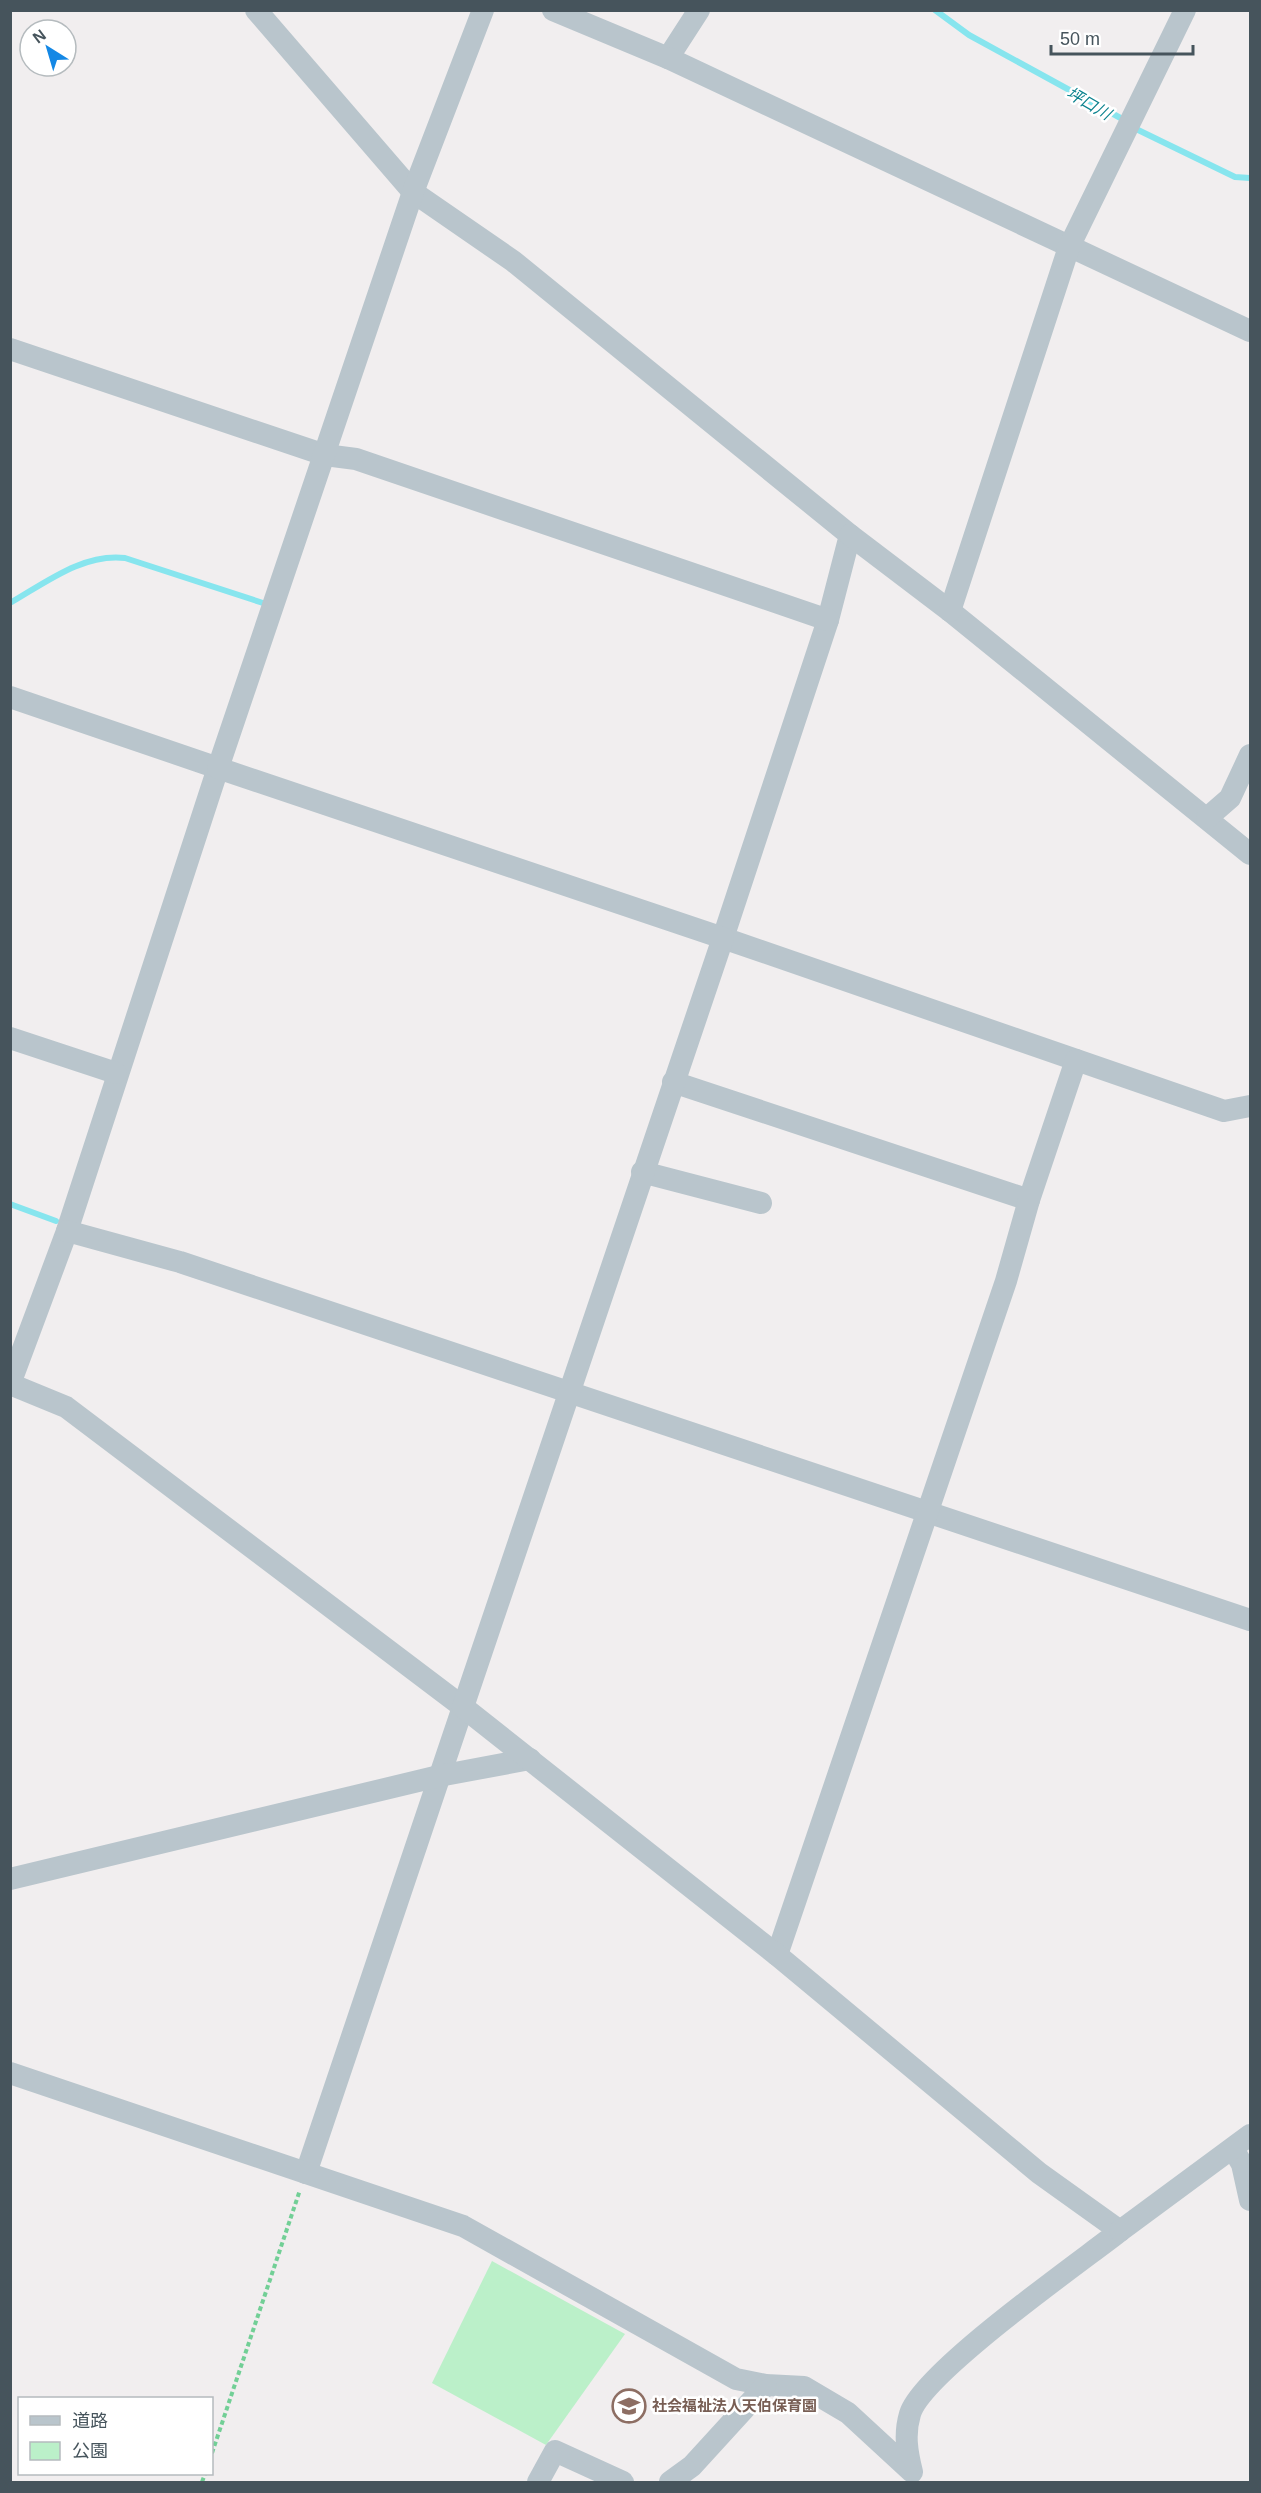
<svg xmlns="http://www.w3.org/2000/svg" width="1261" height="2493" font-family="Helvetica,'Noto Sans JP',sans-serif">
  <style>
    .green { fill: #bbf0c9 }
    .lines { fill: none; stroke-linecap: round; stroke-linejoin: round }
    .stream { stroke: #87e5ee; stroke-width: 6 }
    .path { stroke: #72cf96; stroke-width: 4; stroke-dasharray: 4.5 3; stroke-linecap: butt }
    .street { stroke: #b9c5cc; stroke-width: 22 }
    .labels { text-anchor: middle; stroke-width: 5; stroke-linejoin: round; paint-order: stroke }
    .education-label { font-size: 15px; font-weight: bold; fill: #785e54; stroke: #fff; text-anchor: start }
    .water-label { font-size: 16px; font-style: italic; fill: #0b828e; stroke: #fff }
  </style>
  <rect width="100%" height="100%" fill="#f1eeef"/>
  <!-- green -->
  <path class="green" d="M 492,2261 L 625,2334 L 546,2445 L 432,2383 Z"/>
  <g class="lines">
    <!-- stream -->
    <g class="stream">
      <path d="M 935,10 L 969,35 L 1126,121"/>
      <path d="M 1134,128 L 1235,177 L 1250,178"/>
      <path d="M 10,603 C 45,583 83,553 125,558 L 263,603"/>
      <path d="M 10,1204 L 56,1221"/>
    </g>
    <!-- path -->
    <g class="path">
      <path d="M 212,2453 L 300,2190"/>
      <path d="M 202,2482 L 205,2474"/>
    </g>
    <!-- street -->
    <g class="street">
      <path d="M 256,10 L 413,192 L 513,261 L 850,535 L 828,620 L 723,938 L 1224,1111 L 1250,1106"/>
      <path d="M 553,10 L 668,58 L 699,10"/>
      <path d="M 668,58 L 1250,331"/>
      <path d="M 10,349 L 325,455 L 356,459 L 828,620"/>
      <path d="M 850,535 L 950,611 L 1250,854"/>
      <path d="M 950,611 L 1069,247 L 1185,10"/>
      <path d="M 10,697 L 218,768 L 67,1231 L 10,1384"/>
      <path d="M 1207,818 L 1230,798 L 1250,755"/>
      <path d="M 10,1038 L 116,1073"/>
      <path d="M 673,1082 L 1029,1200"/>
      <path d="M 642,1172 L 761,1203"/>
      <path d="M 67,1231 L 180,1262 L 1250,1620"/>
      <path d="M 10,1384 L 66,1407 L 463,1707 L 306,2173"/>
      <path d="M 10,1879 L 439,1776 L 530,1759"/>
      <path d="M 777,1955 L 1006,1281 L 1029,1200 L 1076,1060"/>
      <path d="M 10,2073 L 463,2226 L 736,2379 L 766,2385 L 804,2387 L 848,2413 L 912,2472 C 907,2452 904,2434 910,2414 C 922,2373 1079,2263 1120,2231 L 1039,2173 L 777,1955 L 463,1707 L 723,938 L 218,768 L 413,192 L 483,10"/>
      <path d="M 1233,2149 L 1242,2164 L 1250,2200"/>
      <path d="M 1120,2231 L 1250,2135"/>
      <path d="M 538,2482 L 555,2451 L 623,2482"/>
      <path d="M 670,2482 L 692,2466 L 766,2385"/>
    </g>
  </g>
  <!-- icons -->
  <defs>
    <g id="school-ring" transform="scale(1.725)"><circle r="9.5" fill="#fff" stroke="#8d6e63" stroke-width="1.5"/><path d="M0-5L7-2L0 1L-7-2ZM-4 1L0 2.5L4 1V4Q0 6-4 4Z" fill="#8d6e63"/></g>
  </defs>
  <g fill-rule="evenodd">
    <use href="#school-ring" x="629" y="2406"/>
  </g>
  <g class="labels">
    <!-- education labels -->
    <g class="education-label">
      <text x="652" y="2411">社会福祉法人天伯保育園</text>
    </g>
    <!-- water labels -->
    <g class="water-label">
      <text transform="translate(1089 103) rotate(30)" y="6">坪口川</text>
    </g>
  </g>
  <!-- border -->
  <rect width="1261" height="2493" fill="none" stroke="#46545c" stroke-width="24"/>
  <!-- legend -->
  <rect x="18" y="2397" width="195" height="78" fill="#ffffff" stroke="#b5bbbe" stroke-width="1.5"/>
  <rect x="30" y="2416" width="30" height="9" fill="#b9c5cc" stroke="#b5bbbe" stroke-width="1.5"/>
  <text x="72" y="2427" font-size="18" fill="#46545c">道路</text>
  <rect x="30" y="2442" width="30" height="18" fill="#bbf0c9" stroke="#b5bbbe" stroke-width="1.5"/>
  <text x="72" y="2457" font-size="18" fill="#46545c">公園</text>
  <!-- north arrow -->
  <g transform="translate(48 48) rotate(323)"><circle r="28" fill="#ffffff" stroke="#b5bbbe" stroke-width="1.5"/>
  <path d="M0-4.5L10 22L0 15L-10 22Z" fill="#1488e5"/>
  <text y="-9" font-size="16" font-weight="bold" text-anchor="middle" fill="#46545c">N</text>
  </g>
  <!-- scale -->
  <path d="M1051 45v9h142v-9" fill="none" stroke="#46545c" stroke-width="3"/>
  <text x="1060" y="45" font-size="18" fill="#46545c" stroke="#ffffff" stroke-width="4.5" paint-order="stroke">50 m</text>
</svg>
